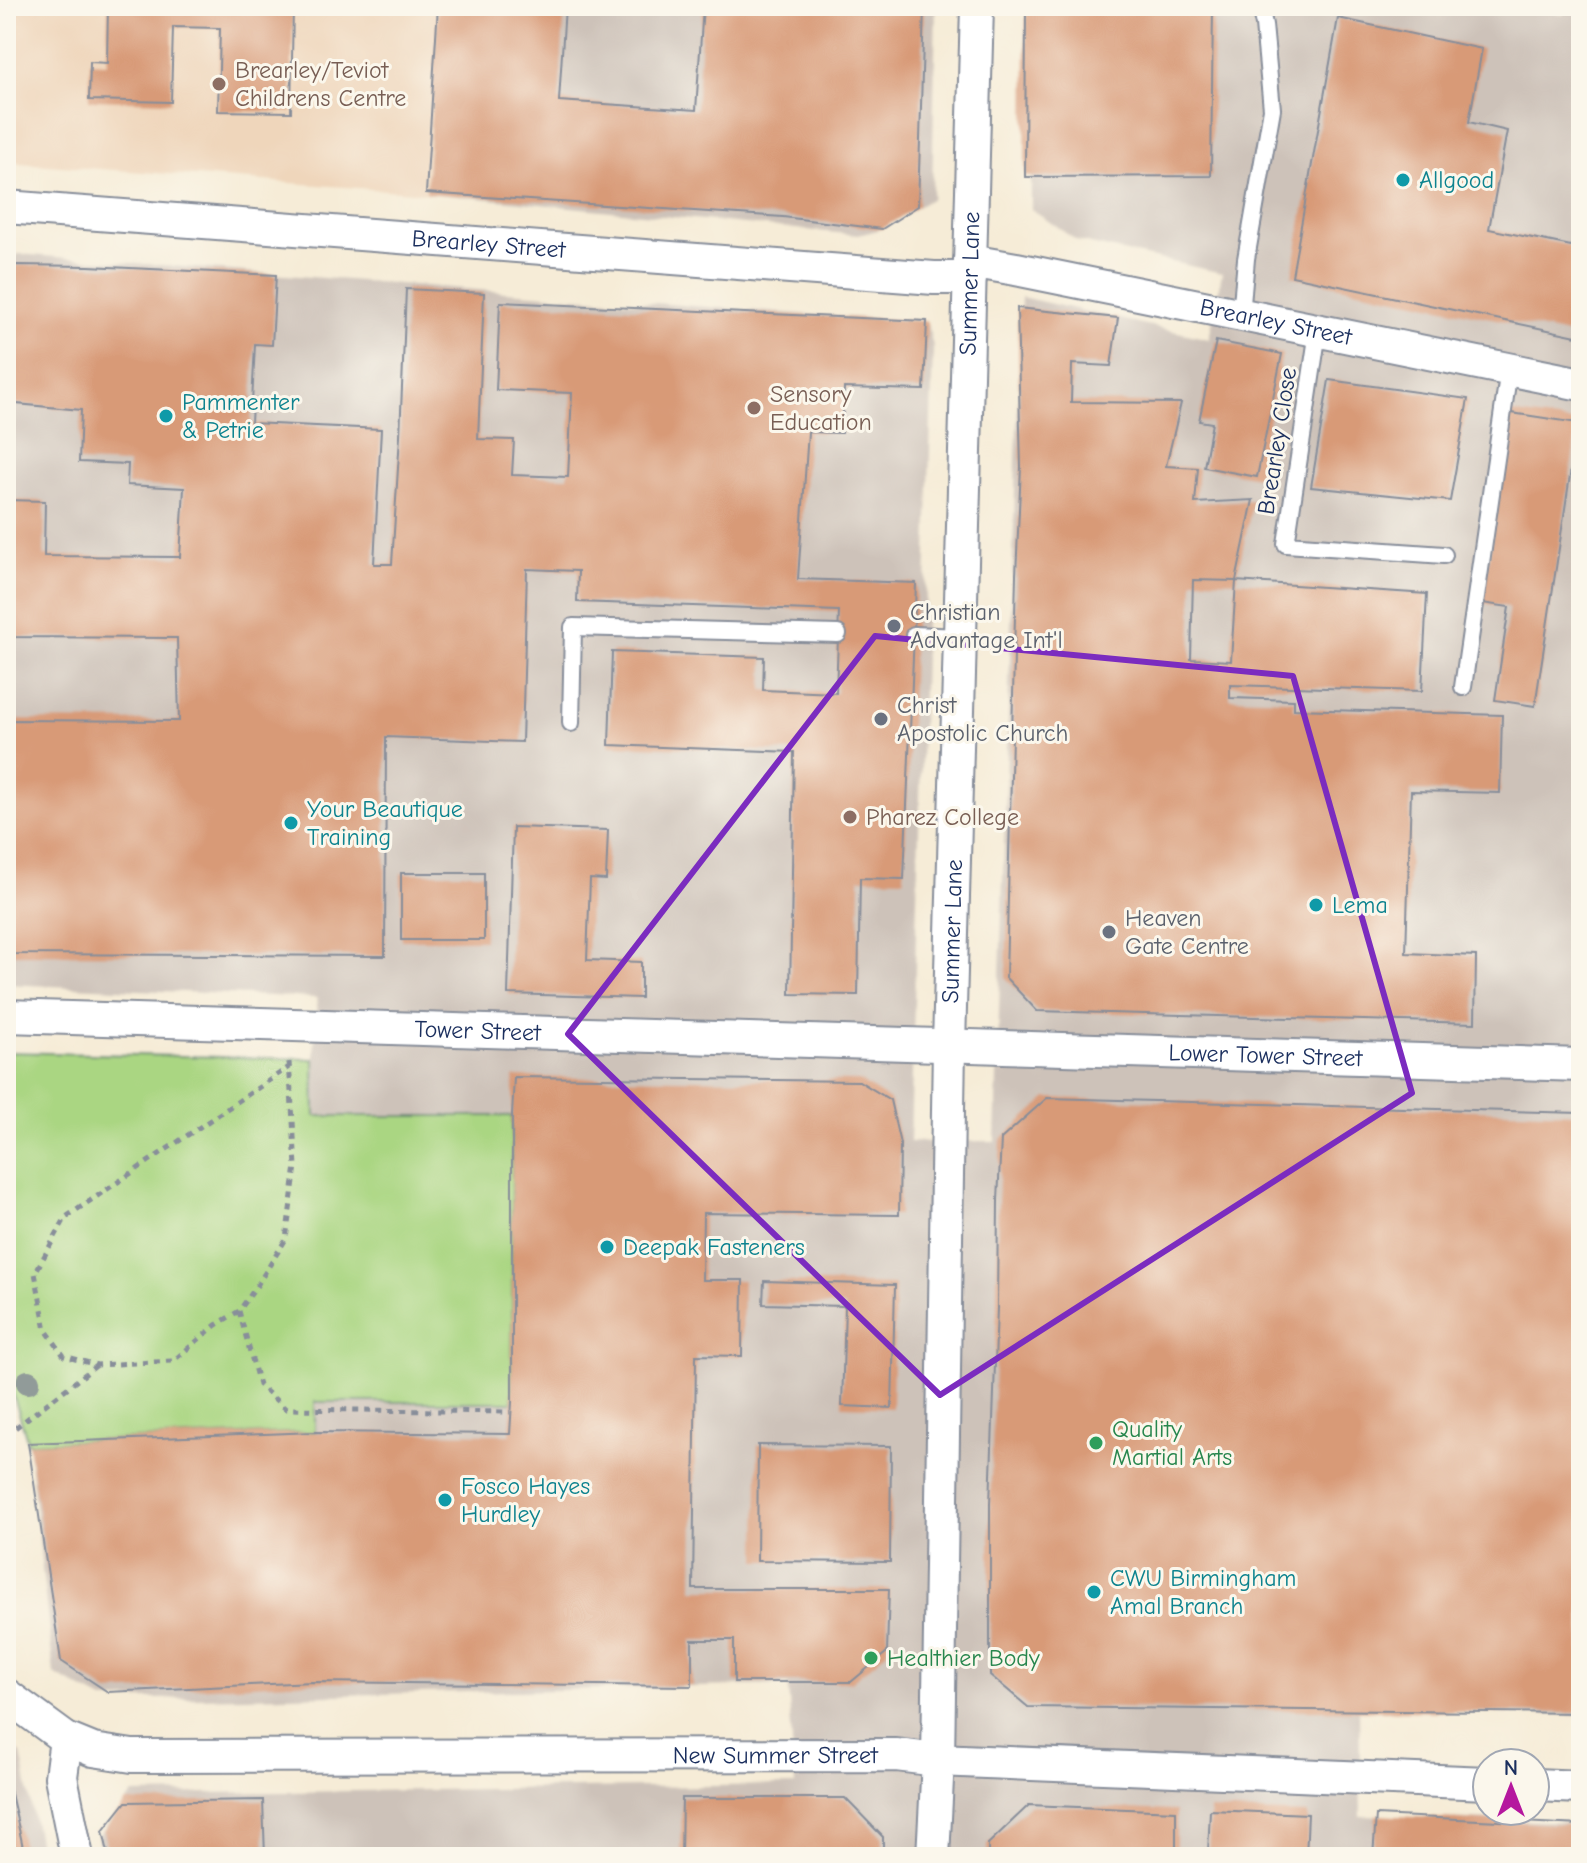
<svg xmlns="http://www.w3.org/2000/svg" width="1587" height="1863" font-family="'Comic Neue',sans-serif">
  <style>
    .built { fill: #efd6bb }
    .industrial { fill: #cdc2b9 }
    .green { fill: #aad682; stroke: #628270; stroke-width: 2 }
    .building { fill: #d89a77 }
    .lines { fill: none; stroke-linecap: round; stroke-linejoin: round }
    .service-casing { stroke: #888e9a; stroke-width: 20 }
    .minor-casing { stroke: #888e9a; stroke-width: 36 }
    .path { stroke: #888e9a; stroke-width: 5; stroke-dasharray: 6 6; stroke-linecap: butt }
    .service { stroke: #fff; stroke-width: 16 }
    .minor { stroke: #fff; stroke-width: 32 }
    .tree { fill: #919b99 }
    .marked { fill: none; stroke: #7b2cbf; stroke-width: 6; stroke-linejoin: round }
    .education-dot { fill: #8d6e63; stroke: #fbf7ec; stroke-width: 3 }
    .culture-dot { fill: #0f9aa8; stroke: #fbf7ec; stroke-width: 3 }
    .worship-dot { fill: #6b7280; stroke: #fbf7ec; stroke-width: 3 }
    .leisure-dot { fill: #2e9e5b; stroke: #fbf7ec; stroke-width: 3 }
    .labels { text-anchor: middle; stroke-width: 6; stroke-linejoin: round; paint-order: stroke }
    .education-label { font-size: 24px; fill: #785e54; stroke: #fbf7ec; text-anchor: start }
    .culture-label { font-size: 24px; fill: #0d838f; stroke: #fbf7ec; text-anchor: start }
    .street-label { font-size: 24px; fill: #1b2f5e; stroke: #fbf7ec }
    .worship-label { font-size: 24px; fill: #5b616d; stroke: #fbf7ec; text-anchor: start }
    .leisure-label { font-size: 24px; fill: #27864d; stroke: #fbf7ec; text-anchor: start }
  </style>
  <rect width="100%" height="100%" fill="#fbf7ec"/>
  <filter id="ink" filterUnits="userSpaceOnUse"><feTurbulence type="fractalNoise" baseFrequency=".0125" numOctaves="2"/><feDisplacementMap in="SourceGraphic" scale="16" xChannelSelector="R" yChannelSelector="G"/><feConvolveMatrix kernelMatrix="1 2 1 2 8 2 1 2 1" color-interpolation-filters="sRGB"/></filter>
  <filter id="wash" filterUnits="userSpaceOnUse"><feTurbulence type="fractalNoise" baseFrequency=".006" numOctaves="4" result="noise"/><feDisplacementMap in="SourceGraphic" scale="32" xChannelSelector="R" yChannelSelector="G"/><feGaussianBlur stdDeviation="1.8" result="paint"/><feColorMatrix in="noise" values="0 0 0 0 0 0 0 0 0 0 0 0 0 0 0 0 0 1.4 0 .05"/><feComposite in="paint" operator="in"/></filter>
  <g filter="url(#wash)">
    <rect width="100%" height="100%" fill="#f6ecd7"/>
    <!-- built -->
    <path class="built" d="M 6,6 L 438,6 L 426,193 L 6,162 Z"/>
    <!-- industrial -->
    <g class="industrial">
      <path d="M 438,6 L 936,6 L 932,198 L 882,229 L 858,235 L 426,193 Z"/>
      <path d="M 1031,6 L 1526,6 L 1563,15 L 1565,6 L 1581,6 L 1581,1716 L 1359,1709 L 1361,1816 L 1581,1822 L 1581,1857 L 102,1857 L 97,1837 L 133,1794 L 795,1785 L 788,1685 L 103,1700 L 54,1674 L 28,1443 L 315,1431 L 314,1059 L 317,998 L 6,984 L 6,267 L 18,254 L 399,284 L 814,315 L 927,321 L 933,347 L 910,1142 L 995,1141 L 1021,297 L 1209,339 L 1222,273 L 1077,241 L 1031,209 Z"/>
      <path d="M 6,1742 L 21,1753 L 41,1857 L 6,1857 Z"/>
    </g>
    <!-- green -->
    <path class="green" d="M 6,1052 L 314,1059 L 315,1116 L 512,1116 L 512,1402 L 315,1402 L 315,1432 L 28,1443 L 6,1371 Z"/>
    <g id="blocks">
      <!-- building -->
      <g class="building">
        <path d="M 108,6 L 293,6 L 291,112 L 218,111 L 220,28 L 173,27 L 171,102 L 89,100 L 90,62 L 107,63 Z"/>
        <path d="M 438,6 L 565,6 L 559,101 L 696,110 L 703,6 L 924,6 L 918,206 L 882,229 L 783,217 L 426,193 Z"/>
        <path d="M 1026,6 L 1213,6 L 1211,176 L 1025,177 Z"/>
        <path d="M 1338,18 L 1482,49 L 1469,122 L 1507,131 L 1489,229 L 1581,248 L 1581,337 L 1292,276 Z"/>
        <path d="M 16,265 L 88,266 L 276,275 L 272,345 L 255,344 L 251,423 L 381,429 L 374,564 L 392,564 L 400,436 L 406,289 L 484,293 L 478,439 L 514,440 L 512,475 L 568,477 L 572,393 L 496,390 L 500,302 L 927,321 L 924,390 L 844,388 L 842,433 L 808,432 L 798,579 L 916,583 L 904,879 L 860,878 L 858,995 L 790,994 L 794,752 L 609,745 L 612,652 L 764,657 L 763,690 L 836,693 L 839,611 L 577,602 L 578,571 L 527,569 L 522,742 L 386,737 L 385,956 L 6,954 L 6,720 L 179,721 L 177,638 L 6,637 L 6,500 L 45,501 L 44,556 L 180,557 L 184,488 L 127,485 L 128,464 L 79,462 L 81,410 L 6,403 L 6,274 Z"/>
        <path d="M 1017,308 L 1118,318 L 1111,366 L 1072,364 L 1071,402 L 1181,403 L 1166,466 L 1198,468 L 1195,503 L 1253,500 L 1236,581 L 1193,580 L 1191,659 L 1231,661 L 1236,581 L 1427,594 L 1422,691 L 1230,685 L 1230,698 L 1294,700 L 1294,709 L 1502,715 L 1500,793 L 1411,791 L 1406,953 L 1476,956 L 1475,1023 L 1037,1011 L 1006,978 L 1016,575 L 1021,467 Z"/>
        <path d="M 1216,341 L 1282,354 L 1257,477 L 1204,467 L 1212,423 L 1199,421 Z"/>
        <path d="M 1329,380 L 1468,399 L 1450,501 L 1311,487 Z"/>
        <path d="M 1511,413 L 1578,423 L 1535,706 L 1495,700 L 1509,607 L 1482,603 Z"/>
        <path d="M 1579,552 L 1581,552 L 1581,590 L 1573,589 Z"/>
        <path d="M 513,827 L 608,830 L 606,880 L 590,879 L 587,960 L 641,962 L 641,998 L 508,994 Z"/>
        <rect x="401" y="873" width="83" height="67"/>
        <path d="M 514,1077 L 859,1081 L 890,1100 L 900,1144 L 899,1215 L 703,1213 L 702,1280 L 743,1280 L 742,1356 L 696,1355 L 693,1589 L 889,1589 L 887,1652 L 851,1682 L 734,1682 L 734,1640 L 692,1640 L 692,1686 L 312,1682 L 108,1692 L 61,1661 L 28,1443 L 315,1432 L 510,1434 L 512,1402 L 512,1116 Z"/>
        <path d="M 1047,1098 L 1581,1113 L 1581,1713 L 1028,1707 L 990,1675 L 990,1504 L 997,1308 L 998,1200 L 1001,1139 Z"/>
        <path d="M 764,1281 L 895,1285 L 892,1408 L 842,1406 L 845,1306 L 763,1304 Z"/>
        <path d="M 758,1445 L 891,1446 L 890,1562 L 757,1561 Z"/>
        <path d="M 7,1776 L 21,1838 L 25,1857 L 6,1857 Z"/>
        <path d="M 682,1798 L 845,1798 L 883,1837 L 883,1857 L 681,1857 Z"/>
        <path d="M 263,1800 L 265,1857 L 109,1857 L 103,1831 L 126,1802 Z"/>
        <path d="M 1029,1805 L 1176,1811 L 1176,1857 L 988,1857 L 988,1844 Z"/>
        <path d="M 1210,1810 L 1308,1814 L 1306,1857 L 1208,1853 Z"/>
        <path d="M 1376,1815 L 1581,1825 L 1581,1857 L 1373,1857 Z"/>
      </g>
    </g>
  </g>
  <g filter="url(#ink)">
    <use href="#blocks" fill-opacity="0" stroke="#888e9a" stroke-width="2"/>
    <g class="lines">
      <!-- service casing -->
      <g class="service-casing">
        <g id="service">
          <path d="M 1241,315 L 1246,259 L 1272,109 L 1264,25 L 1260,6"/>
          <path d="M 1318,331 L 1286,544 L 1444,555"/>
          <path d="M 914,635 L 960,637"/>
          <path d="M 1463,687 L 1509,369"/>
          <path d="M 571,723 L 573,627 L 838,634"/>
        </g>
      </g>
      <!-- minor casing -->
      <g class="minor-casing">
        <g id="minor">
          <path id="s1" d="M 6,207 L 934,278 L 970,278"/>
          <path id="s2" d="M 970,261 L 1016,269 L 1581,384"/>
          <path id="s3" d="M 6,1016 L 1581,1065"/>
          <path d="M 6,1695 L 66,1739 L 61,1777 L 77,1857"/>
          <path id="s4" d="M 66,1739 L 93,1750 L 132,1756 L 896,1755 L 938,1760 L 1487,1783"/>
          <path d="M 1535,1785 L 1581,1787"/>
          <path id="s5" d="M 933,1857 L 938,1760 L 949,1045 L 977,6"/>
        </g>
      </g>
      <!-- path -->
      <g class="path">
        <path d="M 289,1062 L 296,1166 L 286,1239 L 256,1287 L 239,1311 L 216,1325 L 173,1361 L 97,1365 L 64,1356 L 46,1330 L 35,1273 L 66,1217 L 289,1067"/>
        <path d="M 239,1311 L 259,1385 L 286,1409 L 510,1412"/>
        <path d="M 6,1435 L 97,1365"/>
      </g>
      <!-- service -->
      <use href="#service" class="service"/>
      <!-- minor -->
      <use href="#minor" class="minor"/>
    </g>
    <!-- trees -->
    <circle class="tree" cx="28" cy="1382" r="12"/>
  </g>
  <!-- marked area -->
  <path class="marked" d="M 875,636 L 1293,676 L 1412,1093 L 940,1395 L 568,1034 Z"/>
  <!-- markers -->
  <g class="education-dot">
    <circle cx="219" cy="84" r="8"/>
    <circle cx="754" cy="408" r="8"/>
    <circle cx="850" cy="817" r="8"/>
  </g>
  <g class="culture-dot">
    <circle cx="1403" cy="180" r="8"/>
    <circle cx="166" cy="416" r="8"/>
    <circle cx="291" cy="823" r="8"/>
    <circle cx="1316" cy="905" r="8"/>
    <circle cx="607" cy="1247" r="8"/>
    <circle cx="445" cy="1500" r="8"/>
    <circle cx="1094" cy="1592" r="8"/>
  </g>
  <g class="worship-dot">
    <circle cx="894" cy="626" r="8"/>
    <circle cx="881" cy="719" r="8"/>
    <circle cx="1109" cy="932" r="8"/>
  </g>
  <g class="leisure-dot">
    <circle cx="1096" cy="1443" r="8"/>
    <circle cx="871" cy="1658" r="8"/>
  </g>
  <g class="labels">
    <!-- education labels -->
    <g class="education-label">
      <text x="235" y="78">Brearley/Teviot<tspan x="235" dy="28">Childrens Centre</tspan></text>
      <text x="770" y="402">Sensory<tspan x="770" dy="28">Education</tspan></text>
      <text x="866" y="825">Pharez College</text>
    </g>
    <!-- culture labels -->
    <g class="culture-label">
      <text x="1419" y="188">Allgood</text>
      <text x="182" y="410">Pammenter<tspan x="182" dy="28">&amp; Petrie</tspan></text>
      <text x="307" y="817">Your Beautique<tspan x="307" dy="28">Training</tspan></text>
      <text x="1332" y="913">Lema</text>
      <text x="623" y="1255">Deepak Fasteners</text>
      <text x="461" y="1494">Fosco Hayes<tspan x="461" dy="28">Hurdley</tspan></text>
      <text x="1110" y="1586">CWU Birmingham<tspan x="1110" dy="28">Amal Branch</tspan></text>
    </g>
    <!-- street labels -->
    <g class="street-label">
      <text dy="8" stroke="none"><textPath href="#s1" startOffset="484">Brearley Street</textPath></text>
      <text dy="8" stroke="none"><textPath href="#s5" startOffset="1574">Summer Lane</textPath></text>
      <text dy="8" stroke="none"><textPath href="#s2" startOffset="312">Brearley Street</textPath></text>
      <text transform="translate(1277 441) rotate(-81)" y="8">Brearley Close</text>
      <text dy="8" stroke="none"><textPath href="#s5" startOffset="926">Summer Lane</textPath></text>
      <text dy="8" stroke="none"><textPath href="#s3" startOffset="472">Tower Street</textPath></text>
      <text dy="8" stroke="none"><textPath href="#s3" startOffset="1260">Lower Tower Street</textPath></text>
      <text dy="8" stroke="none"><textPath href="#s4" startOffset="712">New Summer Street</textPath></text>
    </g>
    <!-- worship labels -->
    <g class="worship-label">
      <text x="910" y="620">Christian<tspan x="910" dy="28">Advantage Int'l</tspan></text>
      <text x="897" y="713">Christ<tspan x="897" dy="28">Apostolic Church</tspan></text>
      <text x="1125" y="926">Heaven<tspan x="1125" dy="28">Gate Centre</tspan></text>
    </g>
    <!-- leisure labels -->
    <g class="leisure-label">
      <text x="1112" y="1437">Quality<tspan x="1112" dy="28">Martial Arts</tspan></text>
      <text x="887" y="1666">Healthier Body</text>
    </g>
  </g>
  <!-- margin -->
  <rect width="1587" height="1863" fill="none" stroke="#fbf7ec" stroke-width="32"/>
  <!-- north arrow -->
  <g transform="translate(1511 1787)"><circle r="38" fill="#fbf7ec" stroke="#a1a7b3" stroke-width="2"/>
  <path d="M0-6L14 30L0 20L-14 30Z" fill="#b5179e"/>
  <text y="-12" font-size="22" font-weight="bold" text-anchor="middle" fill="#1b2f5e">N</text>
  </g>
</svg>
